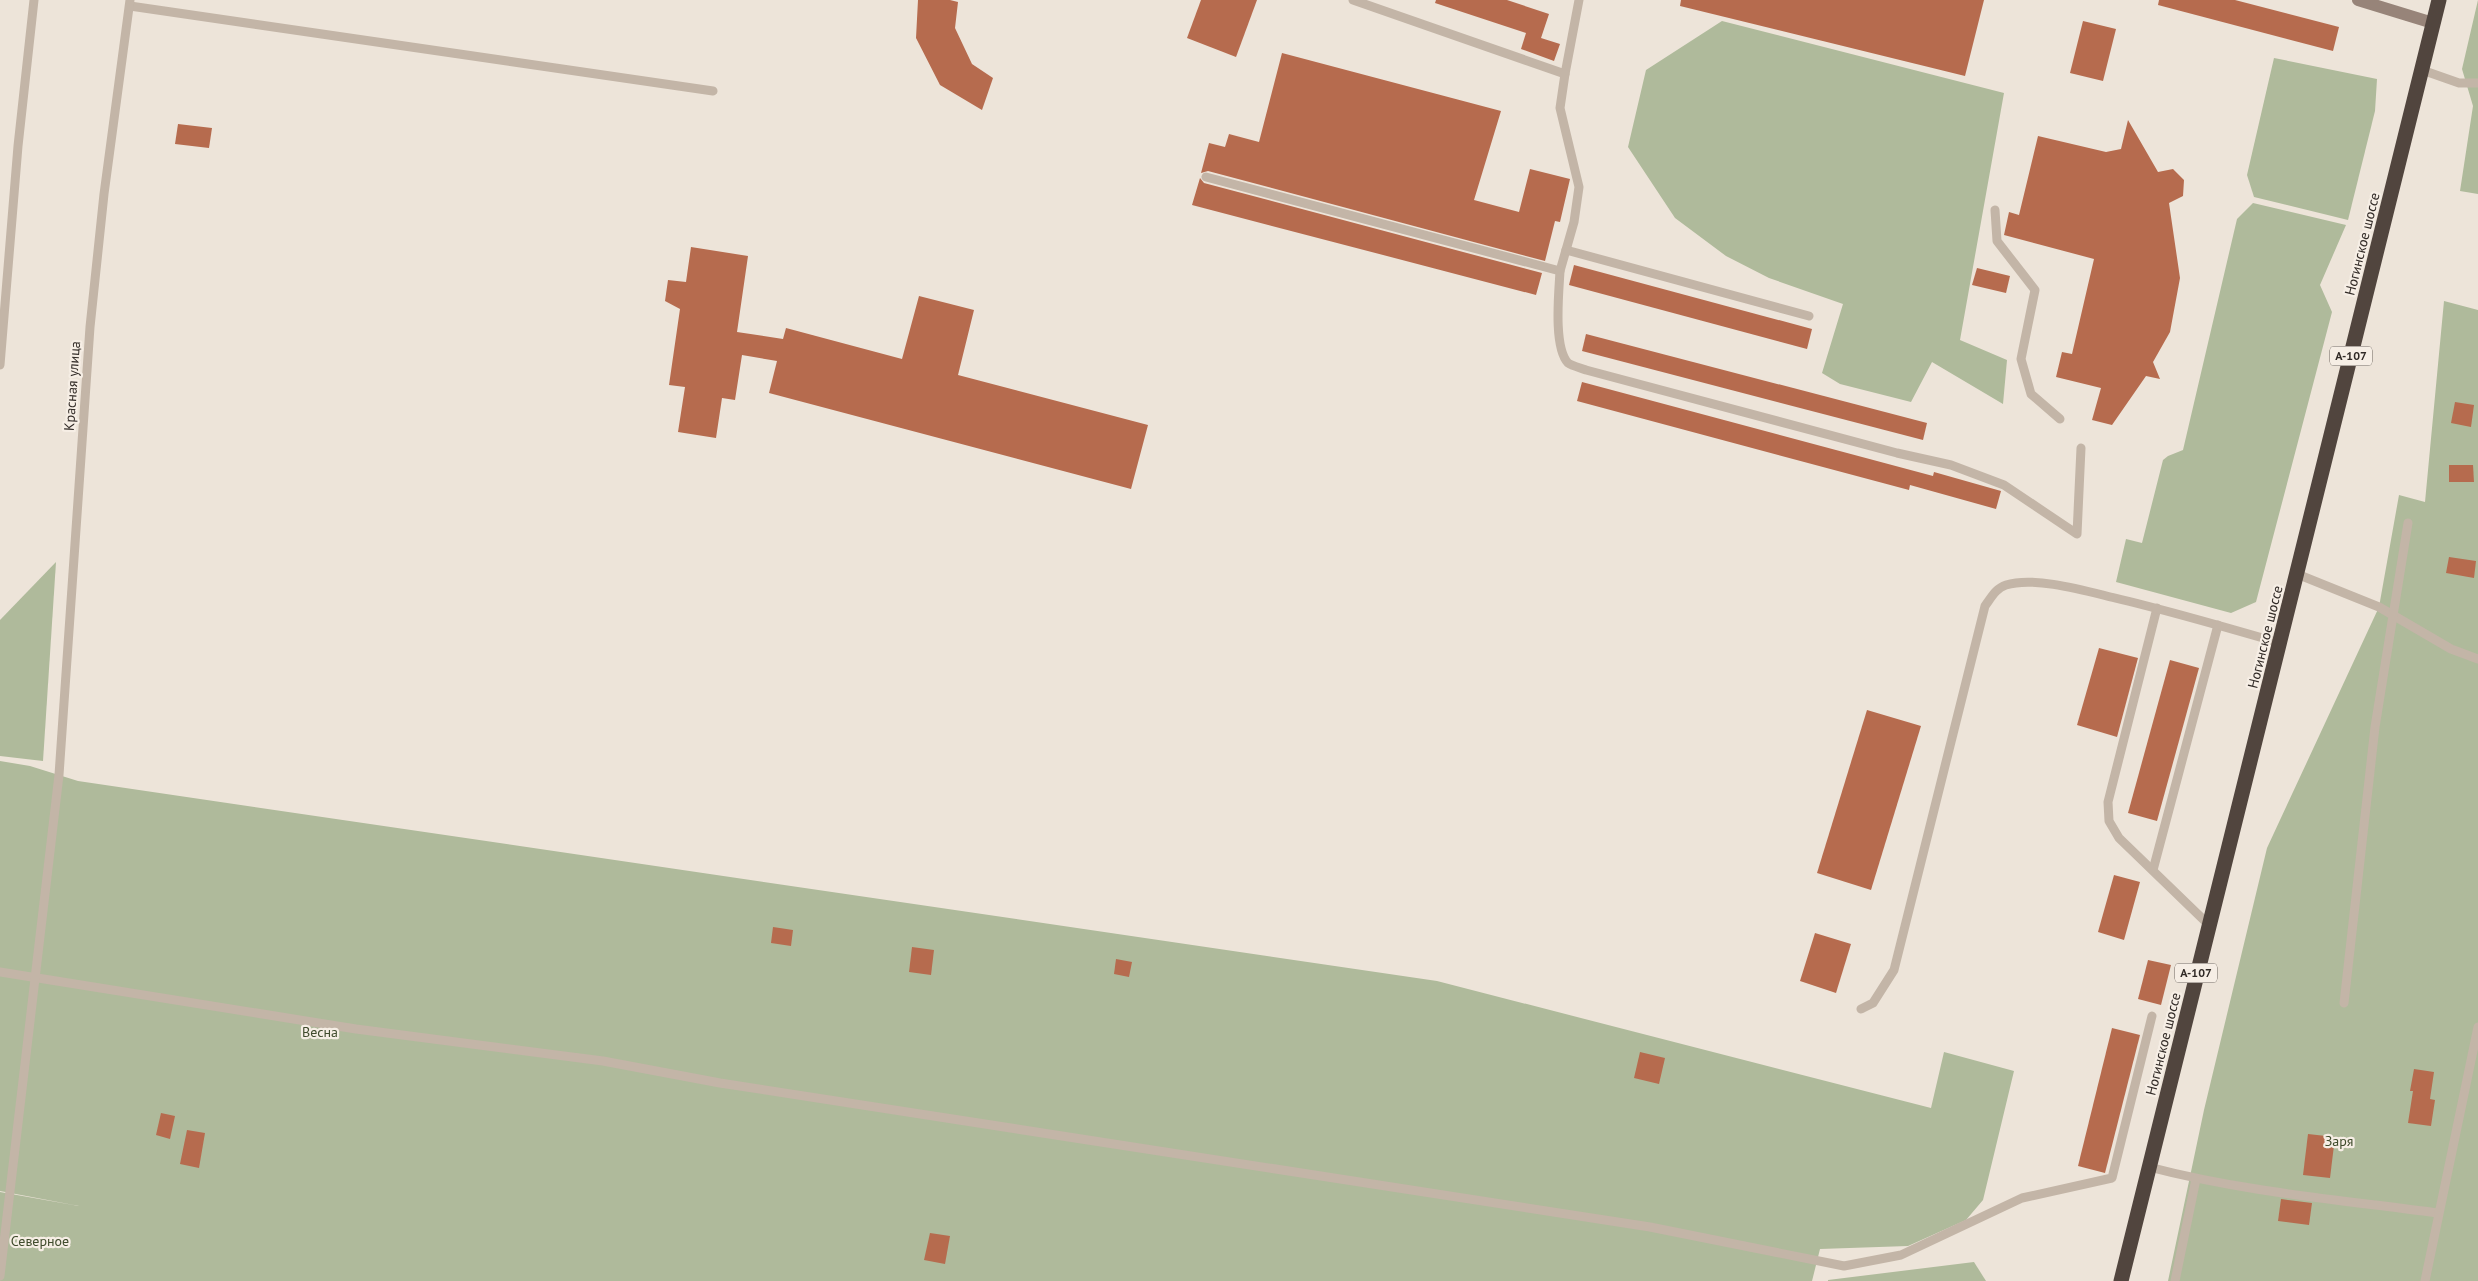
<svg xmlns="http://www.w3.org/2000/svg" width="2478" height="1281" font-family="'PT Sans',sans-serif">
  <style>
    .green { fill: #afba9b }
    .building { fill: #b66b4e }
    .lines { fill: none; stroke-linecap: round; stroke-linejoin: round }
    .lane { stroke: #c3b5a7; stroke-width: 9 }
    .secondary { stroke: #978479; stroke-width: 12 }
    .highway { stroke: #51453e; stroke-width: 15 }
    .labels { text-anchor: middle; stroke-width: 4.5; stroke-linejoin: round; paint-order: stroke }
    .shield { fill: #f6eee5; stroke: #6c655f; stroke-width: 1 }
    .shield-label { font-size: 12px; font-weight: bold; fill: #312a26 }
    .street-label { font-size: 14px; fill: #312a26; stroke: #f6eee5 }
    .park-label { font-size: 14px; fill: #404c2d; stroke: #f6eee5 }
  </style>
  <rect width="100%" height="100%" fill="#ede4d9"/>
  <!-- green -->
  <g class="green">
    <path d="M 2478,0 L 2478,194 L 2460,191 L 2473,106 L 2462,69 Z"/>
    <path d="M 1722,21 L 2004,93 L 1960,340 L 2007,360 L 2003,404 L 1932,362 L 1911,402 L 1840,384 L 1822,373 L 1843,304 L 1769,278 L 1726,256 L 1675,218 L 1628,147 L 1646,70 Z"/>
    <path d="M 2274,58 L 2377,79 L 2375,111 L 2348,220 L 2254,197 L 2247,175 Z"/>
    <path d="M 2253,203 L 2346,225 L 2320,285 L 2332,312 L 2256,602 L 2231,613 L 2116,582 L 2126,539 L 2142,543 L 2163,460 L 2168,456 L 2183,450 L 2237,219 Z"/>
    <path d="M 2444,301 L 2478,310 L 2478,1281 L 2168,1281 L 2204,1110 L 2267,848 L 2379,607 L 2399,495 L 2425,502 Z"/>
    <path d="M 56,562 L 43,761 L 0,756 L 0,620 Z"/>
    <path d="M 0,761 L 30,766 L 78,781 L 1437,981 L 1931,1108 L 1944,1052 L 2014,1071 L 1983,1200 L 1966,1220 L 1908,1246 L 1820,1249 L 1812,1281 L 0,1281 L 0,1192 L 79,1206 L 0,1191 Z"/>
    <path d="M 1974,1262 L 1986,1281 L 1828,1281 L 1828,1280 Z"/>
  </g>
  <!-- building -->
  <g class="building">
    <path d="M 918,0 L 950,0 L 958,2 L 955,28 L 972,64 L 993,78 L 982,110 L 940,85 L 916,38 Z"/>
    <path d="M 1201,0 L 1257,0 L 1236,57 L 1187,38 Z"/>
    <path d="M 1436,0 L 1507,0 L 1549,14 L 1541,38 L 1560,44 L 1554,61 L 1521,49 L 1526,33 L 1435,3 Z"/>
    <path d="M 1681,0 L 1984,0 L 1965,76 L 1680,6 Z"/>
    <path d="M 2159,0 L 2235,0 L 2339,27 L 2333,51 L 2158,5 Z"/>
    <path d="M 2083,21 L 2116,29 L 2103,81 L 2070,73 Z"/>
    <path d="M 1282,53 L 1501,111 L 1474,200 L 1519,212 L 1530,169 L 1570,179 L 1560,222 L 1555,221 L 1545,261 L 1208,171 L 1201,173 L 1209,143 L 1225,147 L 1229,134 L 1259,142 Z"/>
    <path d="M 2128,120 L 2158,172 L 2173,169 L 2184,180 L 2183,196 L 2169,203 L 2180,278 L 2170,332 L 2153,362 L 2160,379 L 2146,376 L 2112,425 L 2092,420 L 2101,388 L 2056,377 L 2062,352 L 2072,354 L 2094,259 L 2004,235 L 2009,212 L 2019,215 L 2038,136 L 2106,152 L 2121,149 Z"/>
    <path d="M 178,124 L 212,128 L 209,148 L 175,144 Z"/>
    <path d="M 1200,178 L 1204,183 L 1542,273 L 1536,295 L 1192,205 Z"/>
    <path d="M 691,247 L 748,256 L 737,332 L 783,339 L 786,328 L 902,359 L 919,296 L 974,310 L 958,375 L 1148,425 L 1131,489 L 769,393 L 777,361 L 742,355 L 735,400 L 722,398 L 716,438 L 678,432 L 685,387 L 669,385 L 680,309 L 665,301 L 668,280 L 686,282 Z"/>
    <path d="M 1574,265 L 1812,329 L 1807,349 L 1569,285 Z"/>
    <path d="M 1977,268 L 2010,276 L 2006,293 L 1972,285 Z"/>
    <path d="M 1586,334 L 1927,423 L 1923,440 L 1582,351 Z"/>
    <path d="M 1582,382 L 1933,476 L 1934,472 L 2001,491 L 1996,509 L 1910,485 L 1909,490 L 1577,401 Z"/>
    <path d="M 2455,402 L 2474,405 L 2471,427 L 2451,423 Z"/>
    <path d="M 2449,465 L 2473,465 L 2474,482 L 2449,482 Z"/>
    <path d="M 2449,557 L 2476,561 L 2474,578 L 2446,573 Z"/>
    <path d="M 2099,648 L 2138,658 L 2117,737 L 2077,725 Z"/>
    <path d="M 2170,660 L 2199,668 L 2157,821 L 2128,813 Z"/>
    <path d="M 1867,710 L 1921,726 L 1871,890 L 1817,873 Z"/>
    <path d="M 2114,875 L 2140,882 L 2124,940 L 2098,932 Z"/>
    <path d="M 773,927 L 793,930 L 791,946 L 771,943 Z"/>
    <path d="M 1815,933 L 1851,944 L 1836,993 L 1800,981 Z"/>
    <path d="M 912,947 L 934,950 L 931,975 L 909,972 Z"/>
    <path d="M 1116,959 L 1132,962 L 1129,977 L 1114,974 Z"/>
    <path d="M 2148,960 L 2171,965 L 2161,1005 L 2138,999 Z"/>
    <path d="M 2112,1028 L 2140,1035 L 2105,1173 L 2078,1166 Z"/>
    <path d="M 1640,1052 L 1665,1058 L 1659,1084 L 1634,1078 Z"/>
    <path d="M 2414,1069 L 2434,1072 L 2430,1099 L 2435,1100 L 2431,1126 L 2408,1123 L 2413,1091 L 2410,1091 Z"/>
    <path d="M 161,1113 L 175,1116 L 170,1139 L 156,1135 Z"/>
    <path d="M 187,1130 L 205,1133 L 199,1168 L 180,1164 Z"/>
    <path d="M 2308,1134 L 2335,1137 L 2330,1178 L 2303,1175 Z"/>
    <path d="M 2281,1199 L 2312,1203 L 2309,1225 L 2278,1221 Z"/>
    <path d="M 930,1233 L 950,1236 L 945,1264 L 924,1260 Z"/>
  </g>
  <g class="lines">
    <!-- lane -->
    <g class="lane">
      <path d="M 1353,0 L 1565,74 L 1579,0"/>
      <path d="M 130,6 L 713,91"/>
      <path d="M 2422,70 L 2459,83 L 2478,83"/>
      <path d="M 1206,177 L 1560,271 L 1574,222 L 1579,187 L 1560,108 L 1565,74"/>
      <path d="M 1995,210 L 1997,241 L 2035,290 L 2021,359 L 2031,394 L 2060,419"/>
      <path d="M 1566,250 L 1809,316"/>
      <path d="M 1560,271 C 1559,291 1553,347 1568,363 C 1572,366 1581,368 1586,370 L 1897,453 L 1951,465 L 2004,485 L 2077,534 L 2081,448"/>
      <path d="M 0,365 L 18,146 L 34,0"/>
      <path d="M 2297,574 L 2379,607 L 2451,649 L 2478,659"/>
      <path d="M 2157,608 L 2108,802 L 2109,821 L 2119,838 L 2209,925"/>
      <path d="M 2153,870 L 2218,625"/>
      <path d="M 0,972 L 356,1029 L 603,1061 L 720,1083 L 1650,1227 L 1844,1266 L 1901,1255 L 2022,1198 L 2112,1178 L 2152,1016"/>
      <path d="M 2344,1003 L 2375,727 L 2408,523"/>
      <path d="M 1861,1009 L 1873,1003 L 1894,970 L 1985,606 C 1991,598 1996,588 2006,585 C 2035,576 2086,591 2115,598 C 2170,611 2225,627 2280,643"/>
      <path d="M 2149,1167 C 2244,1192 2342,1200 2438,1213"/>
      <path d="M 0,1276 L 59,775 L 90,327 L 104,194 L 130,0"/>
      <path d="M 2175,1281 L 2196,1179"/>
      <path d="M 2425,1281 L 2478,1027"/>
    </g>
    <!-- secondary -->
    <path class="secondary" d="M 2358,0 L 2433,23"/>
    <!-- highway -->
    <path class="highway" d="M 2121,1281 L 2439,0"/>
  </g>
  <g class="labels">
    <!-- shield labels -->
    <g class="shield">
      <rect x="2330" y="346.5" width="42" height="19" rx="4"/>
      <rect x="2175" y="963.5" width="42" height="19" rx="4"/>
    </g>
    <g class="shield-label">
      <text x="2351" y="360">А-107</text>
      <text x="2196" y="977">А-107</text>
    </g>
    <!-- street labels -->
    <g class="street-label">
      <text transform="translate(2362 244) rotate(-76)" y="5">Ногинское шоссе</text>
      <text transform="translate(72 386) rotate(-86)" y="5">Красная улица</text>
      <text transform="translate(2265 637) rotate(-76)" y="5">Ногинское шоссе</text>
      <text transform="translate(2163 1044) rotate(-76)" y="5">Ногинское шоссе</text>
    </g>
    <!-- park labels -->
    <g class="park-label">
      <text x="320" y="1037">Весна</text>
      <text x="2339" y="1146">Заря</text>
      <text x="40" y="1246">Северное</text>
    </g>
  </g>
</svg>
